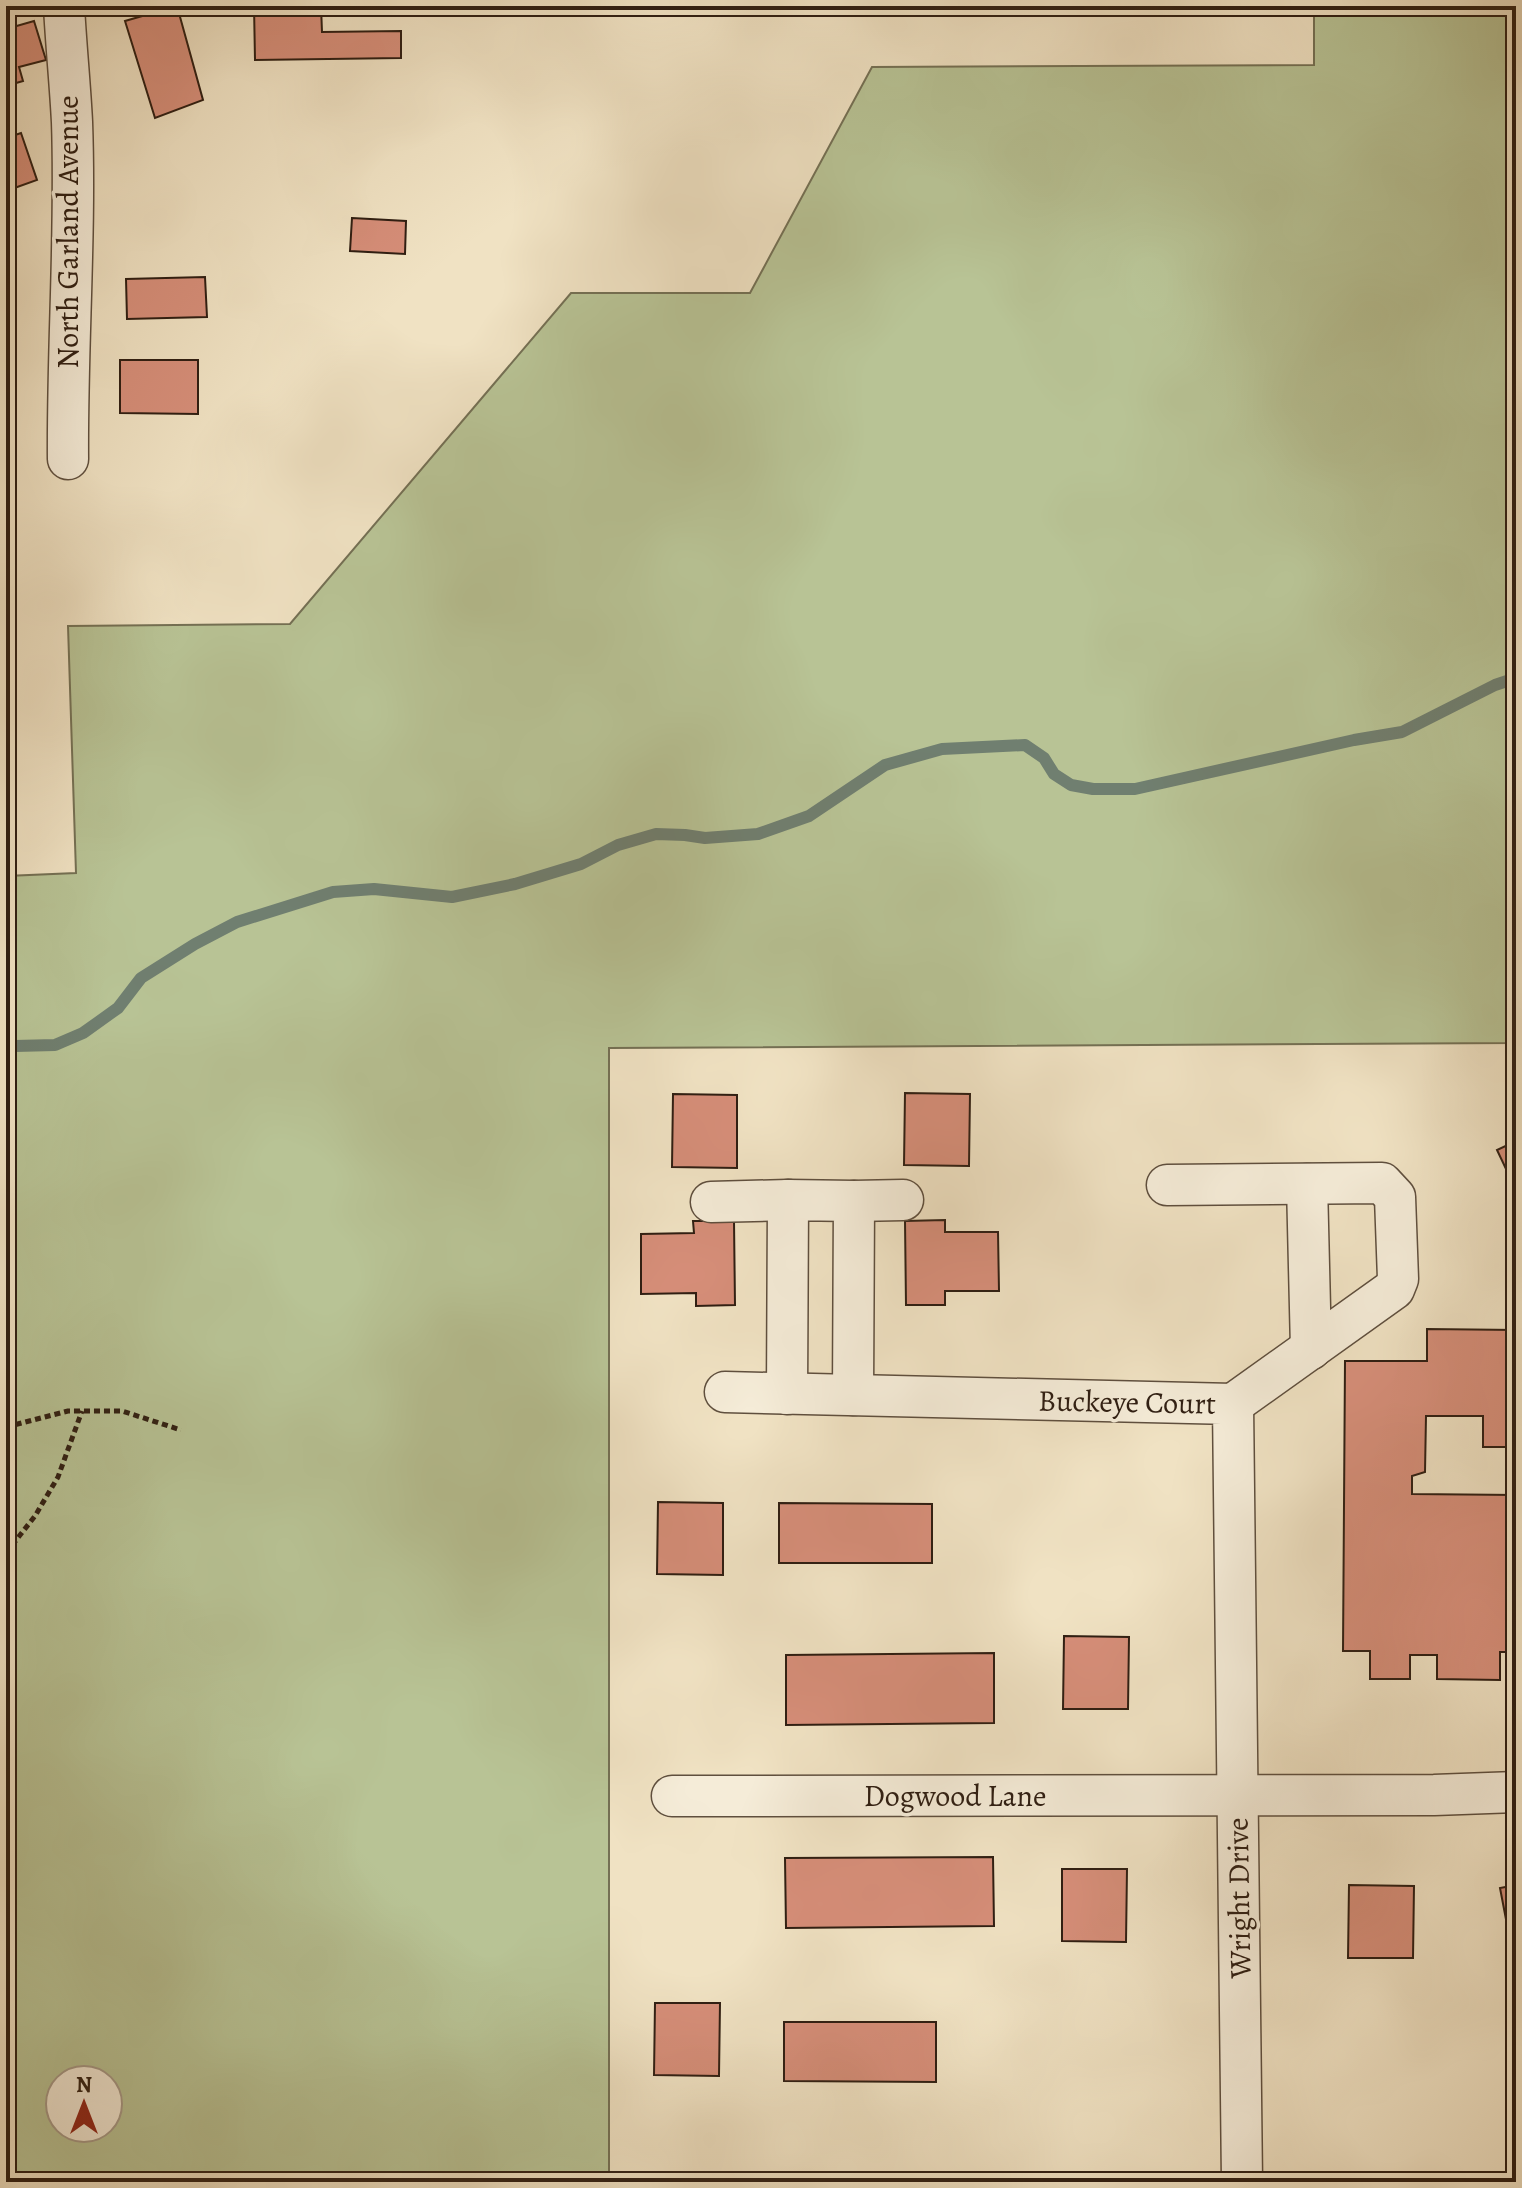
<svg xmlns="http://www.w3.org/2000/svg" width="1522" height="2188" font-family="Alegreya,serif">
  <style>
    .green { fill: #b8c395; stroke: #747054; stroke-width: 2; fill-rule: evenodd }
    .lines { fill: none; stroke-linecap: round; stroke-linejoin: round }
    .stream { stroke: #707f70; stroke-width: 12 }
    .building { fill: #d68e79; stroke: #2f1e12; stroke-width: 2 }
    .minor-casing { stroke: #5f4f3e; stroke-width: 43 }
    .path { stroke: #2f1e12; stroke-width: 5; stroke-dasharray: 6 4; stroke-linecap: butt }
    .minor { stroke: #f5ecd8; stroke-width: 40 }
    .labels { text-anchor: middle; stroke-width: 7; stroke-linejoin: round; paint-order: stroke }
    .street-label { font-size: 30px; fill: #2f1e12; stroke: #f5ecd8 }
  </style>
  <rect width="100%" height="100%" fill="#f0e2c3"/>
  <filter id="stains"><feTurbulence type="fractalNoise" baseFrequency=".0025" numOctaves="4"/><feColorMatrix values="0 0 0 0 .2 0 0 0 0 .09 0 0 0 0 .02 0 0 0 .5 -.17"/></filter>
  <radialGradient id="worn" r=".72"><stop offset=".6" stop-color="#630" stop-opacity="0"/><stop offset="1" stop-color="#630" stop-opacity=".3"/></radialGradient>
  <!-- green -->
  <path class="green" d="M 1314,6 L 1516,6 L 1516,1043 L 609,1048 L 609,2182 L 6,2182 L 6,876 L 76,873 L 68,626 L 290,624 L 571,293 L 750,293 L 872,67 L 1314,65 ZM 60,2080 L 108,2080 L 108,2128 L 60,2128 Z"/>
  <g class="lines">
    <!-- stream -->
    <path class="stream" d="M 6,1044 L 15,1046 L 55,1045 L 83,1033 L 118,1008 L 141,978 L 195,944 L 237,922 L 333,892 L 374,889 L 452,897 L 515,884 L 581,864 L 618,845 L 656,834 L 685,835 L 705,838 L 758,834 L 809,816 L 885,765 L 942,749 L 1025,745 L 1044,758 L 1054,774 L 1071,785 L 1093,789 L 1135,789 L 1354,740 L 1402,732 L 1495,685 L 1516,678"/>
  </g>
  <!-- building -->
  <g class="building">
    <path d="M 177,6 L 203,100 L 155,118 L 125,21 Z"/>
    <path d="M 254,6 L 321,6 L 322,32 L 401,31 L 401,58 L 255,60 Z"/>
    <path d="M 598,6 L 660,6 L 660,15 L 597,13 Z"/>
    <path d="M 34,21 L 46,60 L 19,67 L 23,81 L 6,86 L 6,29 Z"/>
    <path d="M 21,133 L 37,180 L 6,191 L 6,138 Z"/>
    <path d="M 352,218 L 406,221 L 405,254 L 350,251 Z"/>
    <path d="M 205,277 L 207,317 L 127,319 L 126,279 Z"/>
    <path d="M 120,360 L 198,360 L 198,414 L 120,413 Z"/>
    <path d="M 905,1093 L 970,1094 L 969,1166 L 904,1165 Z"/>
    <path d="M 673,1094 L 737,1095 L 737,1168 L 672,1167 Z"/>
    <path d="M 1516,1141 L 1516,1190 L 1497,1150 Z"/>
    <path d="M 945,1220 L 945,1232 L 998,1232 L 999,1291 L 945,1291 L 945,1305 L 906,1305 L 905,1221 Z"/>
    <path d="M 693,1221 L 734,1221 L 735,1305 L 696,1306 L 696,1293 L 641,1294 L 641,1234 L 694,1233 Z"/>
    <path d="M 1427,1329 L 1516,1330 L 1516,1447 L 1483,1447 L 1483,1416 L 1426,1416 L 1425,1472 L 1412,1476 L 1412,1494 L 1516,1495 L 1516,1652 L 1500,1652 L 1500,1680 L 1437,1679 L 1437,1655 L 1410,1655 L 1410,1679 L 1370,1679 L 1370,1651 L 1343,1651 L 1345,1361 L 1427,1361 Z"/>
    <path d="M 658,1502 L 723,1503 L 723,1575 L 657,1574 Z"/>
    <path d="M 779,1503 L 932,1504 L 932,1563 L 779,1563 Z"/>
    <path d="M 1064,1636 L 1129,1637 L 1128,1709 L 1063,1709 Z"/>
    <path d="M 994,1653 L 994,1723 L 786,1725 L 786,1655 Z"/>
    <path d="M 993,1857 L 994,1926 L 786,1928 L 785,1858 Z"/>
    <path d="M 1062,1869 L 1127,1869 L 1126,1942 L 1062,1941 Z"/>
    <path d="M 1349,1885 L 1414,1886 L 1413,1958 L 1348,1958 Z"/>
    <path d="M 1516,1885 L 1516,1955 L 1513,1956 L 1500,1888 Z"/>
    <path d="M 655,2003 L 720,2003 L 719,2076 L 654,2075 Z"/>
    <path d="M 784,2022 L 936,2022 L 936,2082 L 784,2081 Z"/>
  </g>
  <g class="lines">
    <!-- minor casing -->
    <g class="minor-casing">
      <g id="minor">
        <path d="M 64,6 C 66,45 70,83 72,122 C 76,234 67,347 68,459"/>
        <path d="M 1307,1184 L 1311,1349"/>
        <path d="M 1167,1185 L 1382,1183 L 1395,1197 L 1398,1279 L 1394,1289 L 1233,1404"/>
        <path d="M 854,1201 L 903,1200"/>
        <path d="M 711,1202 L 788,1200"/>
        <path d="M 725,1392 L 1233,1404 L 1242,2182"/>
        <path d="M 787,1394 L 788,1200 L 854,1201 L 853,1395"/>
        <path d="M 672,1796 L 1434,1795 L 1516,1792"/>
      </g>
    </g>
    <!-- path -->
    <g class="path">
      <path d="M 6,1427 L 68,1411 L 122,1411 L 181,1430"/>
      <path d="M 6,1553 L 35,1516 L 58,1477 L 82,1411"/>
    </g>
    <!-- minor -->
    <use href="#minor" class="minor"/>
  </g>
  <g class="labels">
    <!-- street labels -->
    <g class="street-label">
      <text transform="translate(68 232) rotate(-90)" y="10">North Garland Avenue</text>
      <text transform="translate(1127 1402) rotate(1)" y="10">Buckeye Court</text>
      <text x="955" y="1806">Dogwood Lane</text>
      <text transform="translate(1239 1898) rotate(-91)" y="10">Wright Drive</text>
    </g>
  </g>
  <!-- margin -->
  <rect width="1522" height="2188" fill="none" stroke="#f0e2c3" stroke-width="32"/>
  <rect x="8" y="8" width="1506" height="2172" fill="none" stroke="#2f1e12" stroke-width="4"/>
  <rect x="16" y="16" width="1490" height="2156" fill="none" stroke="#2f1e12" stroke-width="2"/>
  <!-- north arrow -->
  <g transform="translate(84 2104)"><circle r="38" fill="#f5ecd8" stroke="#a69a89" stroke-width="2"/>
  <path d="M0-6L14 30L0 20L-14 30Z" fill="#8f2418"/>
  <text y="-12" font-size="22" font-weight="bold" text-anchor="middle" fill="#2f1e12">N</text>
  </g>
  <rect width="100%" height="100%" filter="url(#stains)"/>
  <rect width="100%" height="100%" fill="url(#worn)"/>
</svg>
